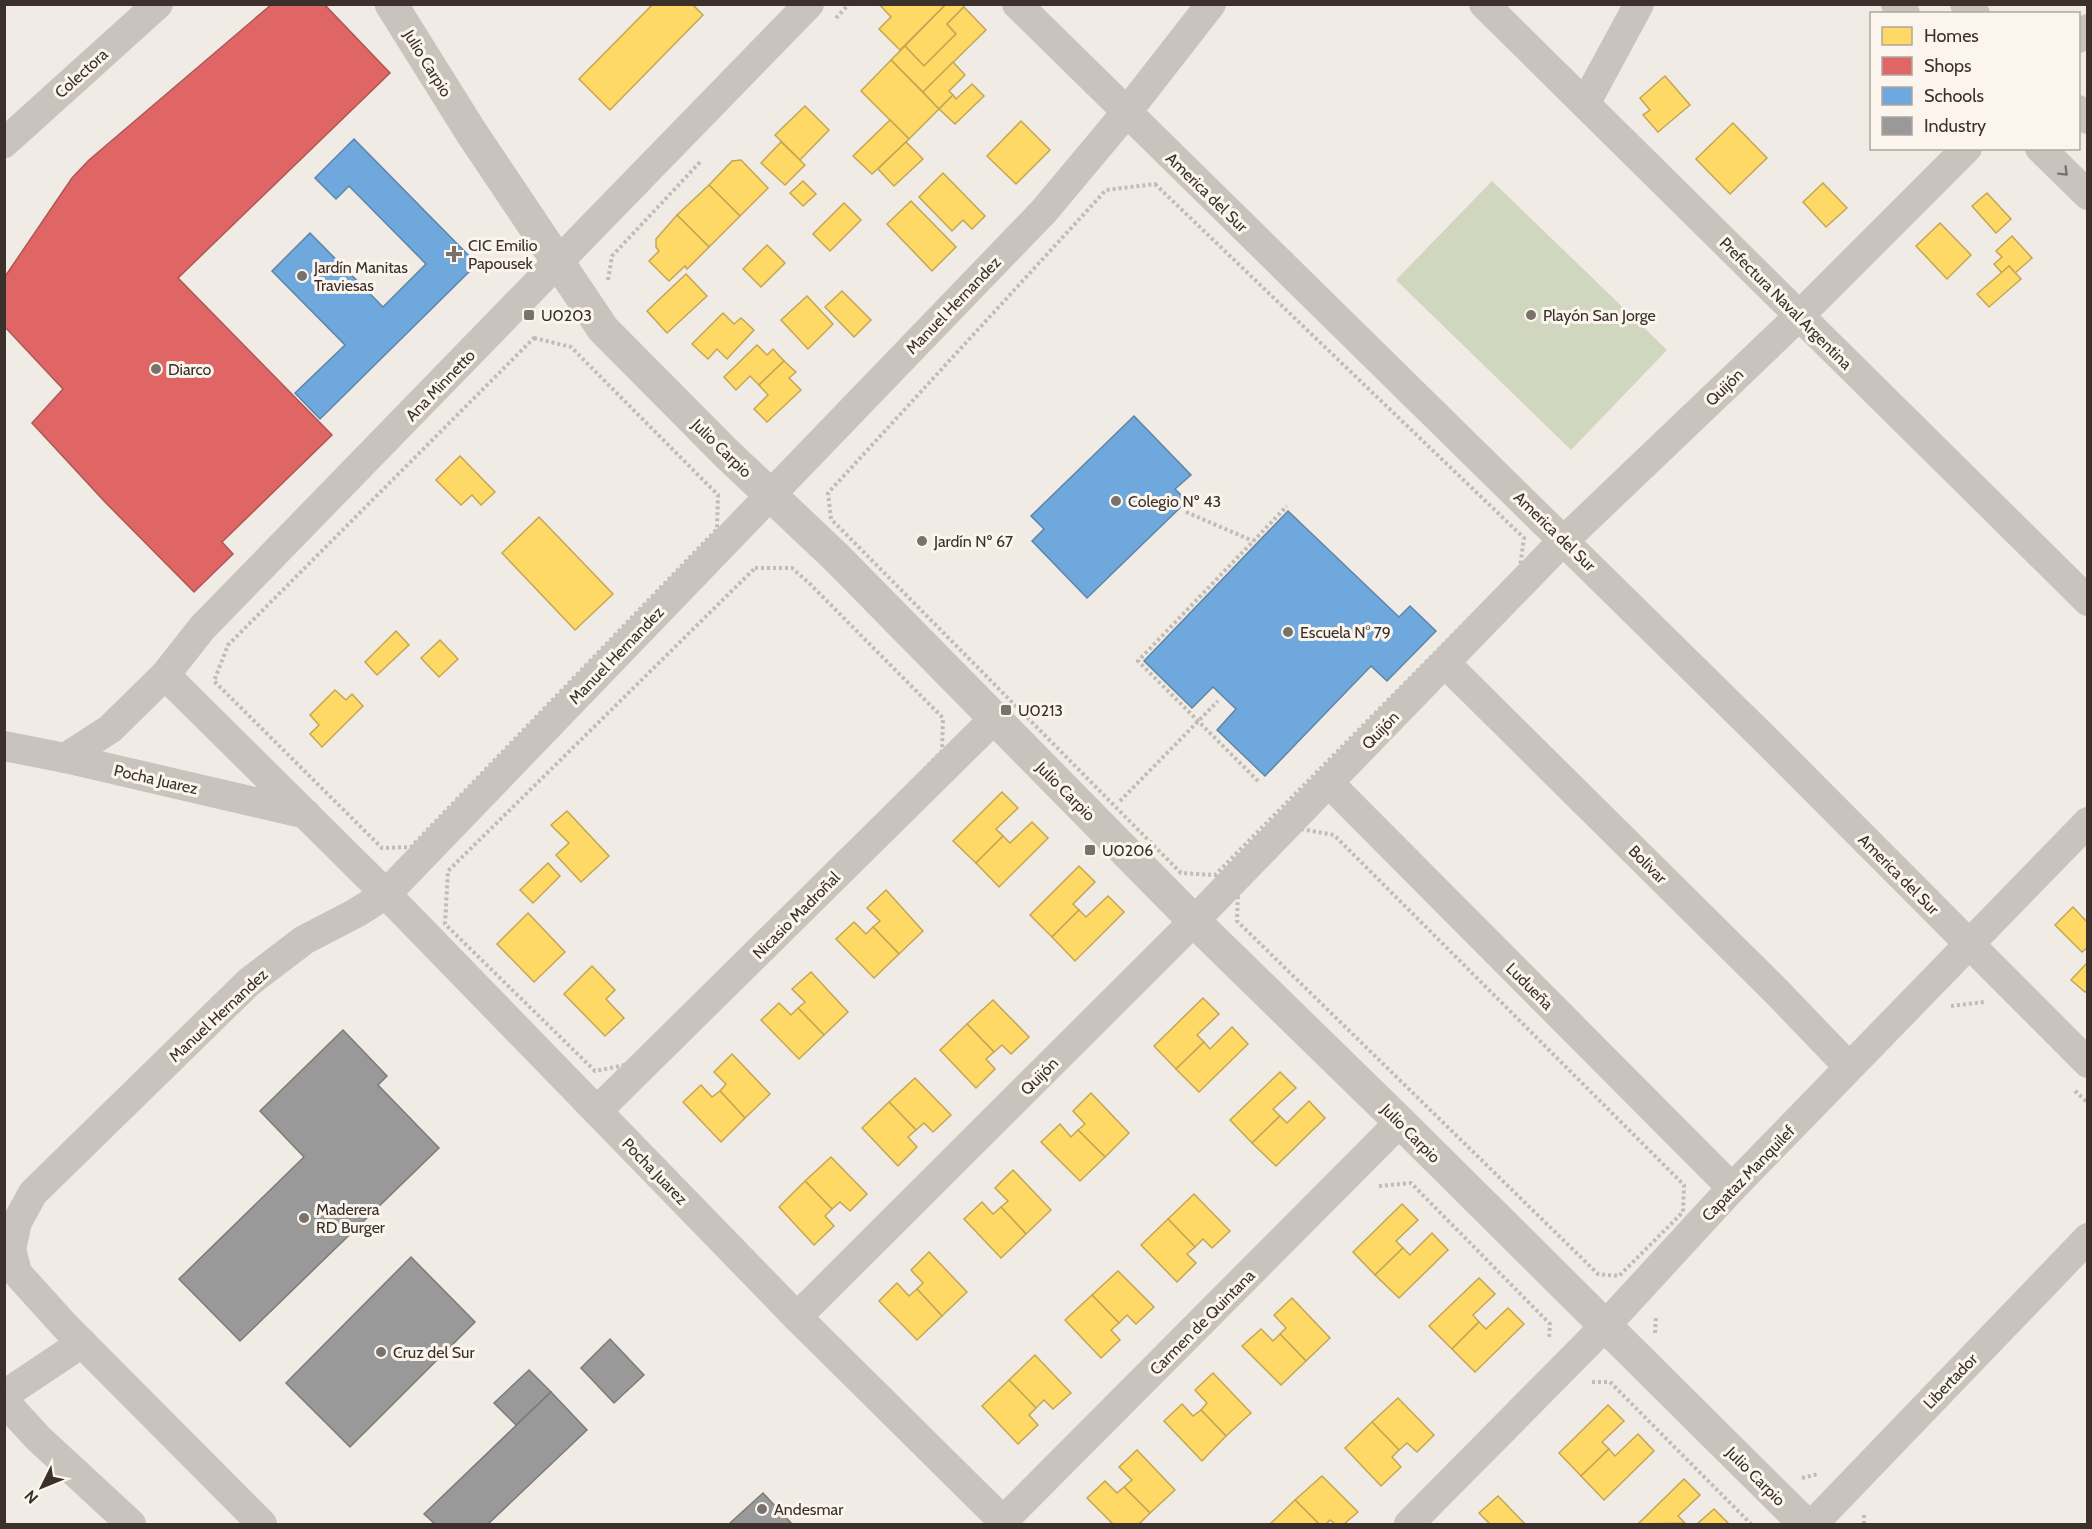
<svg xmlns="http://www.w3.org/2000/svg" width="2092" height="1529" font-family="Cabin,sans-serif">
  <style>
    .green { fill: #d1d6bf }
    .homes { fill: #ffd966; stroke: #c4a654; stroke-width: 1.5 }
    .shops { fill: #e06666; stroke: #ae5654; stroke-width: 1.5 }
    .schools { fill: #6fa8dc; stroke: #5f84a7; stroke-width: 1.5 }
    .industry { fill: #999; stroke: #7d7a78; stroke-width: 1.5 }
    .lines { fill: none; stroke-linecap: round; stroke-linejoin: round }
    .path { stroke: #c2bbb6; stroke-width: 4; stroke-dasharray: 3 3; stroke-linecap: butt }
    .minor { stroke: #c9c3be; stroke-width: 30 }
    .tertiary { stroke: #c9c3be; stroke-width: 33 }
    .oneway { stroke: #7b726d }
    .poi-dot { fill: #7a716c; stroke: #fbf5ee; stroke-width: 2 }
    .labels { text-anchor: middle; stroke-width: 6; stroke-linejoin: round; paint-order: stroke }
    .street-label { font-size: 16px; fill: #3b302b; stroke: #fbf5ee }
    .poi-label { font-size: 16px; fill: #3b302b; stroke: #fbf5ee; text-anchor: start }
  </style>
  <rect width="100%" height="100%" fill="#f0ebe5"/>
  <!-- green -->
  <path class="green" d="M 1492,181 L 1667,350 L 1571,450 L 1396,280 Z"/>
  <!-- homes -->
  <g class="homes">
    <path d="M 653,4 L 692,4 L 703,15 L 610,110 L 579,79 Z"/>
    <path d="M 946,4 L 962,4 L 964,7 L 947,24 L 956,34 L 924,66 L 905,46 Z"/>
    <path d="M 946,4 L 900,50 L 879,29 L 891,17 L 879,4 Z"/>
    <path d="M 964,7 L 986,30 L 923,92 L 891,60 L 905,46 L 924,66 L 956,34 L 947,24 Z"/>
    <path d="M 891,60 L 939,109 L 909,139 L 861,91 Z"/>
    <path d="M 953,62 L 965,75 L 949,91 L 953,95 L 939,109 L 923,92 Z"/>
    <path d="M 1665,76 L 1690,105 L 1658,132 L 1643,115 L 1650,110 L 1640,98 Z"/>
    <path d="M 972,84 L 984,96 L 955,124 L 939,109 L 953,95 L 956,99 Z"/>
    <path d="M 805,106 L 829,130 L 800,160 L 775,135 Z"/>
    <path d="M 890,120 L 909,139 L 872,174 L 853,156 Z"/>
    <path d="M 1021,121 L 1050,150 L 1016,184 L 987,156 Z"/>
    <path d="M 1733,123 L 1767,158 L 1730,194 L 1696,159 Z"/>
    <path d="M 781,142 L 805,165 L 785,185 L 761,163 Z"/>
    <path d="M 906,142 L 923,159 L 894,186 L 878,169 Z"/>
    <path d="M 741,160 L 768,188 L 740,216 L 709,185 L 732,161 Z"/>
    <path d="M 943,173 L 985,216 L 972,229 L 963,220 L 952,231 L 919,197 Z"/>
    <path d="M 803,181 L 816,194 L 803,206 L 790,193 Z"/>
    <path d="M 1823,183 L 1847,208 L 1826,227 L 1803,202 Z"/>
    <path d="M 709,185 L 740,216 L 709,247 L 677,215 Z"/>
    <path d="M 1987,193 L 2011,219 L 1996,233 L 1972,206 Z"/>
    <path d="M 911,201 L 956,247 L 932,271 L 887,224 Z"/>
    <path d="M 844,203 L 861,220 L 830,251 L 813,234 Z"/>
    <path d="M 677,215 L 709,247 L 687,269 L 685,266 L 669,281 L 649,261 L 659,251 L 656,247 L 656,239 Z"/>
    <path d="M 1940,223 L 1971,255 L 1947,279 L 1916,246 Z"/>
    <path d="M 2012,236 L 2032,258 L 2015,273 L 2009,266 L 2002,273 L 1994,264 L 2002,257 L 1996,251 Z"/>
    <path d="M 767,245 L 785,263 L 761,287 L 743,269 Z"/>
    <path d="M 2009,266 L 2021,279 L 1989,307 L 1977,294 Z"/>
    <path d="M 686,274 L 707,296 L 667,333 L 647,311 Z"/>
    <path d="M 842,291 L 871,320 L 854,337 L 825,307 Z"/>
    <path d="M 807,296 L 833,324 L 808,349 L 781,320 Z"/>
    <path d="M 723,313 L 734,324 L 741,318 L 754,330 L 727,359 L 717,349 L 708,359 L 692,344 Z"/>
    <path d="M 757,345 L 767,355 L 773,349 L 784,361 L 759,385 L 750,376 L 736,390 L 724,377 Z"/>
    <path d="M 784,361 L 796,372 L 789,378 L 801,390 L 767,422 L 754,409 L 768,395 L 759,385 Z"/>
    <path d="M 460,456 L 495,492 L 481,505 L 472,495 L 461,505 L 436,480 Z"/>
    <path d="M 539,517 L 613,594 L 575,630 L 502,553 Z"/>
    <path d="M 396,631 L 409,645 L 377,675 L 365,662 Z"/>
    <path d="M 440,640 L 458,659 L 439,677 L 421,658 Z"/>
    <path d="M 335,690 L 346,700 L 352,694 L 363,706 L 322,747 L 310,734 L 319,725 L 310,715 Z"/>
    <path d="M 1002,792 L 1018,808 L 996,829 L 1003,836 L 976,863 L 953,841 Z"/>
    <path d="M 567,811 L 609,856 L 581,882 L 556,855 L 569,843 L 551,825 Z"/>
    <path d="M 1032,822 L 1048,838 L 999,887 L 976,863 L 1003,836 L 1010,843 Z"/>
    <path d="M 548,863 L 560,876 L 533,903 L 520,890 Z"/>
    <path d="M 1079,866 L 1095,882 L 1073,904 L 1079,910 L 1052,937 L 1030,915 Z"/>
    <path d="M 886,890 L 923,931 L 899,954 L 873,927 L 880,921 L 867,908 Z"/>
    <path d="M 1108,896 L 1124,912 L 1075,961 L 1052,937 L 1079,910 L 1086,917 Z"/>
    <path d="M 2073,907 L 2088,923 L 2088,947 L 2082,952 L 2055,925 Z"/>
    <path d="M 528,913 L 565,952 L 534,982 L 497,944 Z"/>
    <path d="M 854,922 L 866,934 L 873,927 L 899,954 L 874,978 L 836,939 Z"/>
    <path d="M 2086,964 L 2088,966 L 2088,990 L 2085,992 L 2071,980 Z"/>
    <path d="M 592,966 L 615,990 L 606,999 L 624,1018 L 605,1036 L 564,994 Z"/>
    <path d="M 811,972 L 848,1012 L 824,1035 L 798,1008 L 805,1002 L 792,989 Z"/>
    <path d="M 1203,998 L 1219,1014 L 1197,1035 L 1204,1042 L 1176,1069 L 1154,1046 Z"/>
    <path d="M 993,1000 L 1029,1037 L 1011,1054 L 1002,1045 L 994,1052 L 967,1024 Z"/>
    <path d="M 779,1003 L 791,1015 L 798,1008 L 824,1035 L 799,1059 L 761,1020 Z"/>
    <path d="M 967,1024 L 994,1052 L 986,1059 L 995,1069 L 976,1088 L 940,1050 Z"/>
    <path d="M 1232,1027 L 1248,1044 L 1199,1092 L 1176,1069 L 1204,1042 L 1210,1049 Z"/>
    <path d="M 732,1054 L 770,1094 L 745,1118 L 720,1091 L 726,1084 L 714,1072 Z"/>
    <path d="M 1280,1072 L 1296,1088 L 1273,1109 L 1280,1116 L 1252,1143 L 1230,1120 Z"/>
    <path d="M 915,1078 L 951,1115 L 933,1132 L 924,1123 L 916,1130 L 889,1102 Z"/>
    <path d="M 701,1085 L 712,1097 L 720,1091 L 745,1118 L 721,1142 L 683,1102 Z"/>
    <path d="M 1091,1093 L 1129,1133 L 1105,1157 L 1078,1130 L 1085,1124 L 1073,1111 Z"/>
    <path d="M 1309,1101 L 1325,1118 L 1276,1166 L 1252,1143 L 1280,1116 L 1287,1123 Z"/>
    <path d="M 889,1102 L 916,1130 L 908,1137 L 917,1147 L 898,1166 L 862,1128 Z"/>
    <path d="M 1060,1124 L 1071,1137 L 1078,1130 L 1105,1157 L 1080,1181 L 1041,1142 Z"/>
    <path d="M 831,1157 L 867,1194 L 850,1211 L 840,1202 L 832,1209 L 805,1181 Z"/>
    <path d="M 1013,1170 L 1051,1210 L 1026,1234 L 1001,1207 L 1008,1201 L 995,1188 Z"/>
    <path d="M 805,1181 L 832,1209 L 825,1216 L 834,1226 L 814,1245 L 779,1207 Z"/>
    <path d="M 1194,1194 L 1230,1231 L 1212,1248 L 1203,1239 L 1195,1247 L 1168,1219 Z"/>
    <path d="M 982,1202 L 993,1214 L 1001,1207 L 1026,1234 L 1001,1258 L 964,1219 Z"/>
    <path d="M 1402,1204 L 1418,1220 L 1396,1241 L 1403,1248 L 1375,1275 L 1353,1252 Z"/>
    <path d="M 1168,1219 L 1195,1247 L 1187,1254 L 1196,1263 L 1177,1282 L 1141,1245 Z"/>
    <path d="M 1432,1233 L 1448,1250 L 1399,1298 L 1375,1275 L 1403,1248 L 1410,1255 Z"/>
    <path d="M 929,1252 L 967,1292 L 942,1316 L 917,1289 L 923,1283 L 911,1270 Z"/>
    <path d="M 1118,1271 L 1154,1307 L 1136,1324 L 1127,1315 L 1119,1323 L 1092,1295 Z"/>
    <path d="M 1479,1278 L 1495,1294 L 1473,1315 L 1479,1322 L 1452,1349 L 1429,1326 Z"/>
    <path d="M 897,1283 L 909,1296 L 917,1289 L 942,1316 L 917,1340 L 879,1301 Z"/>
    <path d="M 1092,1295 L 1119,1323 L 1111,1330 L 1120,1340 L 1101,1358 L 1065,1320 Z"/>
    <path d="M 1292,1298 L 1330,1338 L 1306,1361 L 1280,1334 L 1286,1328 L 1274,1315 Z"/>
    <path d="M 1508,1308 L 1524,1324 L 1475,1372 L 1452,1349 L 1479,1322 L 1486,1329 Z"/>
    <path d="M 1261,1329 L 1273,1341 L 1280,1334 L 1306,1361 L 1281,1385 L 1242,1346 Z"/>
    <path d="M 1035,1355 L 1071,1393 L 1053,1409 L 1044,1400 L 1036,1408 L 1009,1380 Z"/>
    <path d="M 1213,1373 L 1251,1413 L 1226,1436 L 1201,1410 L 1207,1403 L 1195,1390 Z"/>
    <path d="M 1009,1380 L 1036,1408 L 1029,1415 L 1038,1425 L 1018,1444 L 982,1406 Z"/>
    <path d="M 1398,1398 L 1434,1435 L 1417,1452 L 1407,1443 L 1399,1450 L 1372,1422 Z"/>
    <path d="M 1182,1404 L 1193,1416 L 1201,1410 L 1226,1436 L 1202,1461 L 1164,1421 Z"/>
    <path d="M 1608,1405 L 1624,1421 L 1602,1442 L 1609,1449 L 1581,1476 L 1559,1453 Z"/>
    <path d="M 1372,1422 L 1399,1450 L 1392,1457 L 1401,1467 L 1381,1486 L 1345,1448 Z"/>
    <path d="M 1638,1434 L 1654,1451 L 1604,1500 L 1581,1476 L 1609,1449 L 1615,1456 Z"/>
    <path d="M 1137,1450 L 1175,1490 L 1150,1513 L 1124,1487 L 1132,1480 L 1119,1467 Z"/>
    <path d="M 1322,1476 L 1358,1512 L 1344,1524 L 1335,1524 L 1330,1520 L 1326,1524 L 1319,1524 L 1295,1500 Z"/>
    <path d="M 1684,1479 L 1700,1495 L 1678,1516 L 1685,1523 L 1638,1524 Z"/>
    <path d="M 1105,1481 L 1117,1493 L 1124,1487 L 1150,1513 L 1139,1524 L 1113,1524 L 1087,1498 Z"/>
    <path d="M 1498,1496 L 1525,1524 L 1490,1524 L 1479,1513 Z"/>
    <path d="M 1295,1500 L 1319,1524 L 1270,1524 Z"/>
    <path d="M 1714,1509 L 1729,1524 L 1697,1524 Z"/>
  </g>
  <!-- shops -->
  <path class="shops" d="M 272,4 L 324,4 L 390,73 L 178,278 L 332,435 L 222,542 L 233,554 L 194,592 L 105,502 L 32,423 L 63,389 L 4,326 L 4,278 L 72,178 L 89,160 Z"/>
  <!-- schools -->
  <g class="schools">
    <path d="M 354,139 L 477,264 L 320,419 L 295,393 L 345,345 L 272,271 L 310,233 L 383,307 L 426,264 L 349,186 L 336,199 L 315,178 Z"/>
    <path d="M 1134,416 L 1191,475 L 1175,489 L 1187,501 L 1087,598 L 1032,541 L 1044,529 L 1031,516 Z"/>
    <path d="M 1288,511 L 1399,617 L 1410,606 L 1436,631 L 1387,681 L 1371,666 L 1265,776 L 1217,730 L 1236,709 L 1213,687 L 1192,708 L 1144,661 Z"/>
  </g>
  <!-- industry -->
  <g class="industry">
    <path d="M 343,1030 L 387,1076 L 378,1085 L 439,1148 L 240,1341 L 179,1279 L 304,1157 L 260,1111 Z"/>
    <path d="M 411,1257 L 475,1322 L 350,1447 L 286,1383 Z"/>
    <path d="M 610,1339 L 644,1375 L 614,1403 L 581,1368 Z"/>
    <path d="M 529,1370 L 551,1392 L 516,1425 L 494,1403 Z"/>
    <path d="M 551,1392 L 587,1430 L 488,1524 L 435,1524 L 424,1514 Z"/>
    <path d="M 763,1493 L 792,1524 L 729,1524 Z"/>
  </g>
  <g class="lines">
    <!-- path -->
    <g class="path">
      <path d="M 836,18 L 849,4"/>
      <path d="M 1155,184 L 1524,538 L 1520,567 L 1215,875 L 1181,873 L 1173,865 L 831,519 L 828,493 L 1106,190 Z"/>
      <path d="M 495,248 L 505,239"/>
      <path d="M 608,280 L 612,256 L 701,161"/>
      <path d="M 534,338 L 571,347 L 718,495 L 717,529 L 411,847 L 382,848 L 214,681 L 228,645 Z"/>
      <path d="M 1186,512 L 1253,541"/>
      <path d="M 755,568 L 792,568 L 810,584 L 943,718 L 942,751 L 640,1062 L 595,1071 L 445,924 L 448,871 Z"/>
      <path d="M 1258,781 L 1138,661 L 1287,506"/>
      <path d="M 1120,801 L 1218,701"/>
      <path d="M 1301,829 L 1334,835 L 1684,1185 L 1683,1212 L 1619,1276 L 1598,1274 L 1237,921 L 1238,893 Z"/>
      <path d="M 1951,1006 L 1984,1002"/>
      <path d="M 2075,1091 L 2088,1103"/>
      <path d="M 1379,1186 L 1411,1183 L 1550,1324 L 1549,1338"/>
      <path d="M 1655,1333 L 1656,1316"/>
      <path d="M 1592,1382 L 1610,1382 L 1751,1524"/>
      <path d="M 1802,1478 L 1818,1474"/>
      <path d="M 1864,1524 L 1864,1515"/>
    </g>
    <!-- minor -->
    <g class="minor">
      <path d="M 1017,4 L 1767,741 L 2088,1063"/>
      <path d="M 1484,4 L 2088,601"/>
      <path d="M 1896,4 L 1905,14"/>
      <path d="M 1965,4 L 1975,14"/>
      <path d="M 2078,38 L 2088,29"/>
      <path d="M 1585,104 L 1639,4"/>
      <path d="M 2078,110 L 2088,119"/>
      <path d="M 4,143 L 158,4"/>
      <path d="M 2040,148 L 2088,195"/>
      <path d="M 1445,663 L 1776,991 L 1849,1067"/>
      <path d="M 165,675 L 386,894 L 797,1317 L 1006,1524"/>
      <path d="M 4,746 L 65,758 L 306,814"/>
      <path d="M 65,758 L 110,729 L 165,675 L 202,628 L 809,4"/>
      <path d="M 1329,783 L 1732,1188"/>
      <path d="M 597,1111 L 994,719"/>
      <path d="M 797,1317 L 1194,921 L 1553,551 L 1799,316 L 1967,148"/>
      <path d="M 4,1395 L 82,1343"/>
      <path d="M 4,1401 L 38,1438 L 131,1524"/>
      <path d="M 1003,1521 L 1400,1122"/>
      <path d="M 262,1524 L 65,1326 L 17,1273 L 11,1249 L 17,1222 L 33,1193 L 249,982 L 304,940 L 356,913 L 386,894 L 1044,211 L 1126,113 L 1211,4"/>
      <path d="M 1409,1524 L 1605,1326 L 1732,1188 L 2088,822"/>
      <path d="M 1813,1524 L 2088,1238"/>
    </g>
    <!-- tertiary -->
    <path class="tertiary" d="M 391,4 L 471,132 L 603,329 L 726,453 L 836,557 L 1194,921 L 1400,1122 L 1805,1524"/>
  </g>
  <!-- one-way arrows -->
  <defs><path id="oneway-chevron" d="M-2-3.5L2.5 0L-2 3.5" fill="none" stroke-width="1.6" stroke-linecap="round" stroke-linejoin="round" transform="scale(1.5)"/></defs>
  <use class="oneway" href="#oneway-chevron" transform="translate(2064 172) rotate(45)"/>
  <!-- markers -->
  <g class="poi-dot">
    <path d="M451 245h6v6h6v6h-6v6h-6v-6h-6v-6h6z"/>
    <circle cx="302" cy="276" r="6"/>
    <rect x="523" y="309" width="12" height="12" rx="3"/>
    <circle cx="1531" cy="315" r="6"/>
    <circle cx="156" cy="369" r="6"/>
    <circle cx="1116" cy="501" r="6"/>
    <circle cx="922" cy="541" r="6"/>
    <circle cx="1288" cy="632" r="6"/>
    <rect x="1000" y="704" width="12" height="12" rx="3"/>
    <rect x="1084" y="844" width="12" height="12" rx="3"/>
    <circle cx="304" cy="1218" r="6"/>
    <circle cx="381" cy="1352" r="6"/>
    <circle cx="762" cy="1509" r="6"/>
  </g>
  <g class="labels">
    <!-- street labels -->
    <g class="street-label">
      <text transform="translate(428 63) rotate(58)" y="6">Julio Carpio</text>
      <text transform="translate(81 73) rotate(-42)" y="6">Colectora</text>
      <text transform="translate(1207 192) rotate(44)" y="6">America del Sur</text>
      <text transform="translate(1786 303) rotate(45)" y="6">Prefectura Naval Argentina</text>
      <text transform="translate(953 305) rotate(-46)" y="6">Manuel Hernandez</text>
      <text transform="translate(440 385) rotate(-46)" y="6">Ana Minnetto</text>
      <text transform="translate(1724 387) rotate(-44)" y="6">Quijón</text>
      <text transform="translate(722 448) rotate(44)" y="6">Julio Carpio</text>
      <text transform="translate(1555 531) rotate(44)" y="6">America del Sur</text>
      <text transform="translate(616 655) rotate(-46)" y="6">Manuel Hernandez</text>
      <text transform="translate(1380 730) rotate(-46)" y="6">Quijón</text>
      <text transform="translate(156 779) rotate(13)" y="6">Pocha Juarez</text>
      <text transform="translate(1066 791) rotate(45)" y="6">Julio Carpio</text>
      <text transform="translate(1648 864) rotate(45)" y="6">Bolivar</text>
      <text transform="translate(1899 874) rotate(45)" y="6">America del Sur</text>
      <text transform="translate(796 915) rotate(-45)" y="6">Nicasio Madroñal</text>
      <text transform="translate(1530 986) rotate(45)" y="6">Ludueña</text>
      <text transform="translate(218 1015) rotate(-43)" y="6">Manuel Hernandez</text>
      <text transform="translate(1039 1076) rotate(-45)" y="6">Quijón</text>
      <text transform="translate(1411 1133) rotate(45)" y="6">Julio Carpio</text>
      <text transform="translate(655 1171) rotate(46)" y="6">Pocha Juarez</text>
      <text transform="translate(1748 1173) rotate(-46)" y="6">Capataz Manquilef</text>
      <text transform="translate(1202 1322) rotate(-45)" y="6">Carmen de Quintana</text>
      <text transform="translate(1950 1381) rotate(-46)" y="6">Libertador</text>
      <text transform="translate(1756 1476) rotate(45)" y="6">Julio Carpio</text>
    </g>
    <!-- poi labels -->
    <g class="poi-label">
      <text x="468" y="251">CIC Emilio<tspan x="468" dy="18">Papousek</tspan></text>
      <text x="314" y="273">Jardín Manitas<tspan x="314" dy="18">Traviesas</tspan></text>
      <text x="541" y="321">U0203</text>
      <text x="1543" y="321">Playón San Jorge</text>
      <text x="168" y="375">Diarco</text>
      <text x="1128" y="507">Colegio Nº 43</text>
      <text x="934" y="547">Jardín Nº 67</text>
      <text x="1300" y="638">Escuela N° 79</text>
      <text x="1018" y="716">U0213</text>
      <text x="1102" y="856">U0206</text>
      <text x="316" y="1215">Maderera<tspan x="316" dy="18">RD Burger</tspan></text>
      <text x="393" y="1358">Cruz del Sur</text>
      <text x="774" y="1515">Andesmar</text>
    </g>
  </g>
  <!-- border -->
  <rect width="2092" height="1529" fill="none" stroke="#3b302b" stroke-width="12"/>
  <!-- legend -->
  <rect x="1870" y="12" width="210" height="138" fill="#fbf5ee" stroke="#aea6a0" stroke-width="1.5"/>
  <rect x="1882" y="27" width="30" height="18" fill="#ffd966" stroke="#aea6a0" stroke-width="1.5"/>
  <text x="1924" y="42" font-size="18" fill="#3b302b">Homes</text>
  <rect x="1882" y="57" width="30" height="18" fill="#e06666" stroke="#aea6a0" stroke-width="1.5"/>
  <text x="1924" y="72" font-size="18" fill="#3b302b">Shops</text>
  <rect x="1882" y="87" width="30" height="18" fill="#6fa8dc" stroke="#aea6a0" stroke-width="1.5"/>
  <text x="1924" y="102" font-size="18" fill="#3b302b">Schools</text>
  <rect x="1882" y="117" width="30" height="18" fill="#999999" stroke="#aea6a0" stroke-width="1.5"/>
  <text x="1924" y="132" font-size="18" fill="#3b302b">Industry</text>
  <!-- north arrow -->
  <g transform="translate(42 1487) rotate(227)" stroke="#fbf5ee" stroke-width="4.5" paint-order="stroke">
  <path d="M0-4.5L10 22L0 15L-10 22Z" fill="#3b302b"/>
  <text y="-9" font-size="16" font-weight="bold" text-anchor="middle" fill="#3b302b">N</text>
  </g>
</svg>
